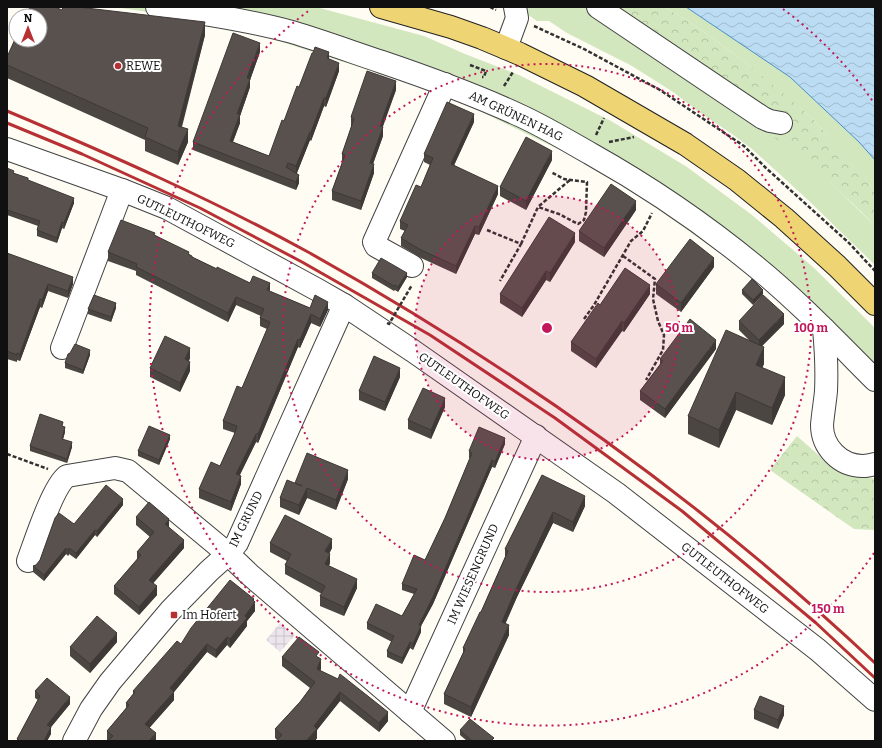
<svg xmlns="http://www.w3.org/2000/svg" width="882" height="748" font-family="Bitter,serif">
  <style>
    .industrial { fill: url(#industrial-grid) }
    .grass { fill: #d2e7be }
    .park { fill: url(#park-crowns) }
    .water { fill: url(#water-waves); stroke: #478fc5 }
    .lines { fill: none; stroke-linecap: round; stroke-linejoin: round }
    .minor-casing { stroke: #434343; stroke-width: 24 }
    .major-casing { stroke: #212121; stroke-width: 24 }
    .path { stroke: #323232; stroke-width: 2.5; stroke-dasharray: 4 2; stroke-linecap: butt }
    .minor { stroke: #fff; stroke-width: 22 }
    .major { stroke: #efd473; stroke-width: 22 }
    .rail { stroke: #b73033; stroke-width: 3 }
    .path-bridge { stroke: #323232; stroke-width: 2.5; stroke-dasharray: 4 2; stroke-linecap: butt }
    .wall { fill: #4c4642 }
    .shaded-wall { fill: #3e3936 }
    .building { fill: #58514d; stroke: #3e3936 }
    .ring { fill: none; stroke: #c2185b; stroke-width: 2; stroke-dasharray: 2 4 }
    .poi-dot { fill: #b73033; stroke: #fff; stroke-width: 1.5 }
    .labels { text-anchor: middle; stroke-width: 4; stroke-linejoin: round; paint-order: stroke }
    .poi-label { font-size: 12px; fill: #101010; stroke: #fff; text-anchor: start }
    .street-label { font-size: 12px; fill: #101010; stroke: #fff }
    .centre { fill: #c2185b; stroke: #fff; stroke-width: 2 }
    .ring-label { font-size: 12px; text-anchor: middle; font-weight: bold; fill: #c2185b; stroke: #fff; stroke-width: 4; stroke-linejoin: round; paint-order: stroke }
  </style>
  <defs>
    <pattern id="industrial-grid" width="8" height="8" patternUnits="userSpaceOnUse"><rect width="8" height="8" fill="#ede5ed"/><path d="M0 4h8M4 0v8" fill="none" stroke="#cac3ca"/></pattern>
    <pattern id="park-crowns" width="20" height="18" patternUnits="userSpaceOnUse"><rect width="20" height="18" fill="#d2e7be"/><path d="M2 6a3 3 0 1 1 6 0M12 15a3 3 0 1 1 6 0" fill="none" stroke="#b3c5a2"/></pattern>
    <pattern id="water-waves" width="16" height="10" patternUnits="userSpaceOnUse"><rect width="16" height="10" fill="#bbdcf2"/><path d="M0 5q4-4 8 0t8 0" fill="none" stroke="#a0bcce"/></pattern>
  </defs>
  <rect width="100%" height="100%" fill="#fefcf3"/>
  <!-- industrial -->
  <path class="industrial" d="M 280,623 L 295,635 L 280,652 L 266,640 Z"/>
  <!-- grass -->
  <g class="grass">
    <path d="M 115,7 L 316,7 L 424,36 L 465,54 L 519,75 L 611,121 L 687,167 L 752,215 L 813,267 L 872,325 L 875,329 L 875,392 L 808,322 L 723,255 L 605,172 L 449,96 L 226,24 Z"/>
    <path d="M 517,7 L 580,7 L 730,105 L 783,142 L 823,175 L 875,226 L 875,265 L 808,200 L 752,149 L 732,134 L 699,112 L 673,92 L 632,66 L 567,33 L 549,21 L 537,21 Z"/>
    <path d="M 665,7 L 686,7 L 790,77 L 859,142 L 875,160 L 875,191 L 814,120 L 745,62 L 697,27 Z"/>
  </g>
  <!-- park -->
  <g class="park">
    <path d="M 580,7 L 665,7 L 697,27 L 745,62 L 783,93 L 814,120 L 868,182 L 875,191 L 875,226 C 790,136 682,75 580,7 Z"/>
    <path d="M 797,436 L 832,467 L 875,479 L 875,530 L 854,529 L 770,470 Z"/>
  </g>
  <!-- water -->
  <path class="water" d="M 686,7 L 875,7 L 875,160 L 859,142 L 790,77 Z"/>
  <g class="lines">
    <!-- minor casing -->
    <g class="minor-casing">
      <g id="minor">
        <path d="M 157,7 C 202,13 248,20 292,32 C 322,41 352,52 382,62 C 429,78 476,95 521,116 C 545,127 568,141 591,154 C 648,186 704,224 755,266 C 798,301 836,341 875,380"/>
        <path d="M 598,7 L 763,118 L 770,121 L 781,123"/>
        <path d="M 506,48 L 517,18 L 515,7"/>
        <path d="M 7,149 L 122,190 L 167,208 L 316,289 L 344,305 L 413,351 L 616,493 L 818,650 L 875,700"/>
        <path d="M 412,266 L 376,246 L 374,242 L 445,84"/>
        <path d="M 824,329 C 826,350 827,370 826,391 C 825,402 823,413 822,425 C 822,447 840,466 863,466 C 867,466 871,465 875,464"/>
        <path d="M 62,348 L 122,190"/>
        <path d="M 28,561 C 35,542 53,486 67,476 L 115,468 L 128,471 L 228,554 L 249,574 L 444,741"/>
        <path d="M 410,712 L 536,436"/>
        <path d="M 74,741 L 91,709 L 110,682 L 170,611 L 209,571 L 228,554 L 237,543 L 344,305"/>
      </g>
    </g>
    <!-- major casing -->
    <g class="major-casing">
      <path id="major" d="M 381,7 L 451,27 L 482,38 L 520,54 L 585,86 L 685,144 L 737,180 L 784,218 L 837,266 L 875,304"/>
    </g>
    <!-- path -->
    <g class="path">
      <path d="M 490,7 L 496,10"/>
      <path d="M 534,26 L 584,49 L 660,90 L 744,146 L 766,168 L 849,243 L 875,271"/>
      <path d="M 470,65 L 486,71 L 484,77 L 482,77"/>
      <path d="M 504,86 L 513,72"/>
      <path d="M 596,135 L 604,118"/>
      <path d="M 609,142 L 634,137"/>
      <path d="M 539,206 L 570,180"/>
      <path d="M 487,230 L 521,244 L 500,281"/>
      <path d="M 521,244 L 538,207 L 559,214 L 578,224 L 584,220 L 586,212 L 587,182 L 564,179 L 551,172"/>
      <path d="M 623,256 L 655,279 L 653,299 L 658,321 L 664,335 L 663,350 L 646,380"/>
      <path d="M 406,295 L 412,285"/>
      <path d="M 584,319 L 594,305 L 631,241 L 643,231 L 652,213"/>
      <path d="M 7,454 L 48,469"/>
    </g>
    <!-- minor -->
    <use href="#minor" class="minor"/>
    <!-- major -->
    <use href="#major" class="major"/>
    <!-- rail -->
    <g class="rail">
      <path d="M 7,111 C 109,154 211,199 308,252 C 512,366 705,503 875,663"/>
      <path d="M 7,123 L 82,154 L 200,208 L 302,262 L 430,335 L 555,418 L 682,511 L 816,623 L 875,678"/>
    </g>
    <!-- path-bridge -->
    <path class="path-bridge" d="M 387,323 L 389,324 L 406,295"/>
  </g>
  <!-- wall -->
  <g class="wall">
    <path d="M 62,10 L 205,35 L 182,127 L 188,142 L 178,165 L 145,151 L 145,140 L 7,78 L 7,57 Z"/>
    <path d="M 260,52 L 250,80 L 250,87 L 240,116 L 240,123 L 233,142 L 269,156 L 299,87 L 329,59 L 339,71 L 326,107 L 324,106 L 311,141 L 310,140 L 297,173 L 299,183 L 296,190 L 193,150 L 193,142 Z"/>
    <path d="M 396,90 L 382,127 L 383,136 L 373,164 L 374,173 L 361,210 L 332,200 L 332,191 L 342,163 L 342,154 L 351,127 L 351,117 Z"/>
    <path d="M 474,122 L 454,165 L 498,194 L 479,235 L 475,234 L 456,274 L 421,258 L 401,246 L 401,238 L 405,231 L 400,229 L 400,221 L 421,187 L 430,165 L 424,162 L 424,154 Z"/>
    <path d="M 552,160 L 526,210 L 500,196 L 500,187 Z"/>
    <path d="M 7,168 L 14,173 L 74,203 L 64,229 L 62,228 L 57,243 L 37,236 L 37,230 L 38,226 L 7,215 Z"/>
    <path d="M 636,210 L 604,257 L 579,241 L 579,231 Z"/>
    <path d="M 155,235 L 189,254 L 192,257 L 217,269 L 310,308 L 328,310 L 320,327 L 311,323 L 300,348 L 298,347 L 258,443 L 256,442 L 240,475 L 241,484 L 231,511 L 199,498 L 199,489 L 220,466 L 235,433 L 223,429 L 223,421 L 242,388 L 267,329 L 260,326 L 260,318 L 261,316 L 236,305 L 228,322 L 136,275 L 136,271 L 108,261 L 108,252 Z"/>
    <path d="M 575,242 L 550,282 L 546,280 L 522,317 L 500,303 L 500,294 Z"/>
    <path d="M 7,253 L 73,284 L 68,298 L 48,291 L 42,308 L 40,307 L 20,361 L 17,360 L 17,362 L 7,359 Z"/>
    <path d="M 714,267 L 681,312 L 656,294 L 656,284 Z"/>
    <path d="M 372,273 L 407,277 L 398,292 L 395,290 L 394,291 L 372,278 Z"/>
    <path d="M 742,290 L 763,294 L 753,305 L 742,294 Z"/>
    <path d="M 650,294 L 624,332 L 622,331 L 596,368 L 571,351 L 571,342 L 600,305 Z"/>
    <path d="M 116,308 L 111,322 L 88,314 L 88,309 Z"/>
    <path d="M 739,321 L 784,324 L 762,346 L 764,364 L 762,367 L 785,395 L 772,425 L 736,410 L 719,448 L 688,434 L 688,416 L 750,341 L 739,330 Z"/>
    <path d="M 716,349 L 665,418 L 640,400 L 640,391 L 660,364 L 660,359 Z"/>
    <path d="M 70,353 L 90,355 L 83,374 L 65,368 L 65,363 Z"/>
    <path d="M 190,358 L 189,361 L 190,371 L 180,392 L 150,377 L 150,368 Z"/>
    <path d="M 400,377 L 385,411 L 359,400 L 359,391 Z"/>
    <path d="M 445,407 L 431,439 L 408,429 L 408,420 Z"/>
    <path d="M 63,427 L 65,432 L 63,439 L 72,447 L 67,463 L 30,451 L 30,446 Z"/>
    <path d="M 170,439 L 159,465 L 138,456 L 138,451 Z"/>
    <path d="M 505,444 L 495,468 L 492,467 L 433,604 L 421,626 L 421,632 L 413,650 L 410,648 L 402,664 L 387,657 L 387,651 L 392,642 L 367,629 L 367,623 L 402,616 L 414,594 L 402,590 L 402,584 L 425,560 L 445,518 L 470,458 L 469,458 L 469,451 Z"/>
    <path d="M 542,475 L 585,506 L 573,532 L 553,523 L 517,597 L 505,623 L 509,635 L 471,717 L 444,704 L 444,694 L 463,653 L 463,648 L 481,612 L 505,557 L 505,549 Z"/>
    <path d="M 348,479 L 336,510 L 307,498 L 299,515 L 280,507 L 280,498 L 295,483 Z"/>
    <path d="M 123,505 L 97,537 L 95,535 L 76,559 L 69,554 L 68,556 L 66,554 L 44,581 L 33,572 L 33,566 L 36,565 L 74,524 Z"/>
    <path d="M 136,517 L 169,527 L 184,548 L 153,583 L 157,595 L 139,615 L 114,594 L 114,586 L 137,559 L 137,552 L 150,537 L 136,525 Z"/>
    <path d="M 270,543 L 332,548 L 329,554 L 330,563 L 329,566 L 357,588 L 344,616 L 320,606 L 320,596 L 322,594 L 285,574 L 285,565 L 287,561 L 270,552 Z"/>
    <path d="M 254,601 L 255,611 L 247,621 L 247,626 L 230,648 L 227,645 L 216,658 L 207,652 L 174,692 L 174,700 L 149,728 L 156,741 L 108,741 L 107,740 L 107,731 L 126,708 L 126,703 L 133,694 L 133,691 L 181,644 Z"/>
    <path d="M 117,642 L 90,673 L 70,656 L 70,647 Z"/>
    <path d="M 282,657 L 319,657 L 321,669 L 320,670 L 388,721 L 379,732 L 340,701 L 317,730 L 317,738 L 315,741 L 276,741 L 277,740 L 275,738 L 275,729 L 300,702 L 310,688 L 282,666 Z"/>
    <path d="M 35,691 L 70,704 L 51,727 L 51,734 L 47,741 L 17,741 L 17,739 L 38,700 L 35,698 Z"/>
    <path d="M 754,710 L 784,715 L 778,729 L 754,719 Z"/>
    <path d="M 460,730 L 494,741 L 467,741 L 460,735 Z"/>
  </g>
  <!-- shaded-wall -->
  <g class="shaded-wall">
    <path d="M 205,22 L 205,35 L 178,139 L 178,126 Z"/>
    <path d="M 260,43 L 260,52 L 250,80 L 250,87 L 240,116 L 240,123 L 230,149 L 230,141 L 247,78 Z"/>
    <path d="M 329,52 L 329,60 L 327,58 Z"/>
    <path d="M 339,63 L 339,71 L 326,107 L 326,98 Z"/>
    <path d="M 396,81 L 396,90 L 380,135 L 380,126 Z"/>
    <path d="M 324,98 L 324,106 L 311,141 L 311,132 Z"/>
    <path d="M 474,114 L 474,122 L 451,172 L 451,164 Z"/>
    <path d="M 383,127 L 383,136 L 370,172 L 370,163 Z"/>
    <path d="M 188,129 L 188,142 L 178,165 L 178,152 Z"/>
    <path d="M 310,132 L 310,140 L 296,175 L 296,166 Z"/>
    <path d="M 552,151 L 552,160 L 526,210 L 526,201 Z"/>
    <path d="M 374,164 L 374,173 L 361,210 L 361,201 Z"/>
    <path d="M 299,175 L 299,183 L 296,190 L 296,182 Z"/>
    <path d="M 498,186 L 498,194 L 479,235 L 479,227 Z"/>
    <path d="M 74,198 L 74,203 L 64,229 L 64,223 Z"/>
    <path d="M 636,201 L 636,210 L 604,257 L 604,248 Z"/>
    <path d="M 62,222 L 62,228 L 57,243 L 57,238 Z"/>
    <path d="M 475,226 L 475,234 L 456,274 L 456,266 Z"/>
    <path d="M 575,233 L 575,242 L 550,282 L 550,273 Z"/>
    <path d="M 714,258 L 714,267 L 681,312 L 681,303 Z"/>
    <path d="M 546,271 L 546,280 L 522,317 L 522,308 Z"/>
    <path d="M 407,273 L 407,277 L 398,292 L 398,287 Z"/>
    <path d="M 73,277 L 73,284 L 68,298 L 68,291 Z"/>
    <path d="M 270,283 L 270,291 L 267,290 Z"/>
    <path d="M 48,284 L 48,291 L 42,308 L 42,300 Z"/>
    <path d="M 650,285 L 650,294 L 624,332 L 624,323 Z"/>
    <path d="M 763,290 L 763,294 L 753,305 L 753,300 Z"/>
    <path d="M 236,297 L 236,305 L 228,322 L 228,313 Z"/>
    <path d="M 40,299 L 40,307 L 20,361 L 20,354 Z"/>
    <path d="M 328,302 L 328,310 L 320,327 L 320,319 Z"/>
    <path d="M 116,303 L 116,308 L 111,322 L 111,317 Z"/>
    <path d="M 311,314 L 311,323 L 300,348 L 300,340 Z"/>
    <path d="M 784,314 L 784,324 L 759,349 L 759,340 Z"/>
    <path d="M 622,321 L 622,331 L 596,368 L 596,359 Z"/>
    <path d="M 298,339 L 298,347 L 258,443 L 258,434 Z"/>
    <path d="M 716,340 L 716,349 L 665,418 L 665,409 Z"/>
    <path d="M 764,347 L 764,364 L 756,382 L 756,365 Z"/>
    <path d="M 190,348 L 190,358 L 185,369 L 185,359 Z"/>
    <path d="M 90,350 L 90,355 L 83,374 L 83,370 Z"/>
    <path d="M 190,362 L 190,371 L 180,392 L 180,383 Z"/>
    <path d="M 400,368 L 400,377 L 385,411 L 385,402 Z"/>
    <path d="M 785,377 L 785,395 L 772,425 L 772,408 Z"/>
    <path d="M 736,392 L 736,410 L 719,448 L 719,430 Z"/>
    <path d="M 445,398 L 445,407 L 431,439 L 431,430 Z"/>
    <path d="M 65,427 L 65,432 L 62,443 L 62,439 Z"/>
    <path d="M 256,434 L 256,442 L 236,482 L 236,474 Z"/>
    <path d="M 170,435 L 170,439 L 159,465 L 159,460 Z"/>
    <path d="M 505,438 L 505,444 L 495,468 L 495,462 Z"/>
    <path d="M 72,442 L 72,447 L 67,463 L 67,459 Z"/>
    <path d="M 492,460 L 492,467 L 433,604 L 421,626 L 421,632 L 413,650 L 413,644 L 419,625 Z"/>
    <path d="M 348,470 L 348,479 L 336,510 L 336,500 Z"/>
    <path d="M 241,476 L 241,484 L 231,511 L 231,502 Z"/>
    <path d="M 307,488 L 307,498 L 299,515 L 299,505 Z"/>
    <path d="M 585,496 L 585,506 L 573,532 L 573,522 Z"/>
    <path d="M 123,499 L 123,505 L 97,537 L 97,531 Z"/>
    <path d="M 553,512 L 553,523 L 517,597 L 502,632 L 502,622 L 517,587 Z"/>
    <path d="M 169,519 L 169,528 L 165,524 Z"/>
    <path d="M 95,530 L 95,535 L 76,559 L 76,553 Z"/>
    <path d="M 332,539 L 332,548 L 325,561 L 325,551 Z"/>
    <path d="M 184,540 L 184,548 L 149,588 L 149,580 Z"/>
    <path d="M 66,548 L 66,554 L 44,581 L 44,575 Z"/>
    <path d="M 69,548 L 69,554 L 68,556 L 68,550 Z"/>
    <path d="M 330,554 L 330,563 L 325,573 L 325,564 Z"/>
    <path d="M 357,579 L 357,588 L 344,616 L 344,607 Z"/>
    <path d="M 157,586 L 157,595 L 139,615 L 139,607 Z"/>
    <path d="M 254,599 L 254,604 L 255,602 L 255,611 L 247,621 L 247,626 L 230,648 L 230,639 L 245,616 Z"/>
    <path d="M 509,625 L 509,635 L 471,717 L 471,707 Z"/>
    <path d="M 117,633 L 117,642 L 90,673 L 90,664 Z"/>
    <path d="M 227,637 L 227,645 L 216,658 L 216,650 Z"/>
    <path d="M 410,642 L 410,648 L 402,664 L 402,658 Z"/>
    <path d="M 207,644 L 207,652 L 174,692 L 174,700 L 145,733 L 145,724 L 170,688 Z"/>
    <path d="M 321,659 L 321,669 L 317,678 L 317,669 Z"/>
    <path d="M 340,692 L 340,701 L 317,730 L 317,738 L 315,741 L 306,741 L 314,726 Z"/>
    <path d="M 70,697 L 70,704 L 47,732 L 47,725 Z"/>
    <path d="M 784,706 L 784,715 L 778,729 L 778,720 Z"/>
    <path d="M 388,712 L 388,721 L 379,732 L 379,723 Z"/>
    <path d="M 51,727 L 51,734 L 47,741 L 44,741 Z"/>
    <path d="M 156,733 L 156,741 L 149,741 Z"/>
  </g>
  <!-- building -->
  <g class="building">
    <path d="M 30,7 L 55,7 L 62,10 L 63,7 L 78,7 L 205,22 L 178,126 L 188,129 L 178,152 L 145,137 L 148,128 L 7,65 L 7,57 L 16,37 L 16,40 L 40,40 L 40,16 L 26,16 Z"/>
    <path d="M 233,33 L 260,43 L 247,78 L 250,79 L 237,114 L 240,114 L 230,141 L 269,156 L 282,120 L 284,121 L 297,86 L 299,87 L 312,53 L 313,53 L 315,47 L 329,52 L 327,58 L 339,63 L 326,98 L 324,98 L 311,132 L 310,132 L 296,166 L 288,163 L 286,167 L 299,175 L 296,182 L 193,142 Z"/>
    <path d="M 367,71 L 396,81 L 380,126 L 383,127 L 370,163 L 374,164 L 361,201 L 332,191 L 345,155 L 342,154 L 354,119 L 351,117 Z"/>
    <path d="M 447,102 L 474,114 L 451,164 L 498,186 L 479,227 L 475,226 L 456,266 L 421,250 L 401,238 L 408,225 L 400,221 L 416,185 L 421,187 L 433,158 L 424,154 Z"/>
    <path d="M 526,137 L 552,151 L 526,201 L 500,187 Z"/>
    <path d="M 7,168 L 14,171 L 13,173 L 28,178 L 28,180 L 74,198 L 64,223 L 62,222 L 57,238 L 37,230 L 40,221 L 7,210 Z"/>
    <path d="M 611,184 L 636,201 L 604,248 L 579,231 Z"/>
    <path d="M 549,217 L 575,233 L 550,273 L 546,271 L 522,308 L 500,294 Z"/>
    <path d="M 121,220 L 155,233 L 154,235 L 189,252 L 188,254 L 192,256 L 192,257 L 217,269 L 217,267 L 250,283 L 253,276 L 270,283 L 267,290 L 310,308 L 315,295 L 328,302 L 320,319 L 311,314 L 300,340 L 298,339 L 258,434 L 256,434 L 236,474 L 241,476 L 231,502 L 199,489 L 211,462 L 220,466 L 234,435 L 237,426 L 223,421 L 237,386 L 242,388 L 270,322 L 260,318 L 264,309 L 236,297 L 228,313 L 136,267 L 137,264 L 108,252 Z"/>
    <path d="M 690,239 L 714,258 L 681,303 L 656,284 Z"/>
    <path d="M 7,253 L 73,277 L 68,291 L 48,284 L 42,300 L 40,299 L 20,354 L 17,353 L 17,355 L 7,351 Z"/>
    <path d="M 381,258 L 407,273 L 398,287 L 395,285 L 394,286 L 372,273 Z"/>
    <path d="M 625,268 L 650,285 L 624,323 L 622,321 L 596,359 L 571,342 L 598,303 L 600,305 Z"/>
    <path d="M 752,279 L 763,290 L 753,300 L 742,290 Z"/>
    <path d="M 94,295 L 116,303 L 111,317 L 88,309 Z"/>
    <path d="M 763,295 L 784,314 L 759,340 L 739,321 Z"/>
    <path d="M 690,319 L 716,340 L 665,409 L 640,391 L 663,361 L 660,359 Z"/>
    <path d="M 726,330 L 764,347 L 756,365 L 785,377 L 772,408 L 736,392 L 719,430 L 688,416 Z"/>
    <path d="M 165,336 L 190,348 L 185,359 L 190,362 L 180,383 L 150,368 Z"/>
    <path d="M 75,344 L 90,350 L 83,370 L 65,363 L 68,354 L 70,353 Z"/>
    <path d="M 374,356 L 400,368 L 385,402 L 359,391 Z"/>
    <path d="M 423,388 L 445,398 L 431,430 L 408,420 Z"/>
    <path d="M 40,414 L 63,422 L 62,426 L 65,427 L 62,439 L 72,442 L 67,459 L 30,446 Z"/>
    <path d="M 149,426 L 170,435 L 159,460 L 138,451 Z"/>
    <path d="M 479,427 L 505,438 L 495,462 L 492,460 L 433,597 L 419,625 L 421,626 L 413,644 L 410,642 L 402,658 L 387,651 L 394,636 L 367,623 L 376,604 L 402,616 L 417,589 L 402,584 L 414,555 L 425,560 L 445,518 L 472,453 L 469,451 Z"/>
    <path d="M 307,453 L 348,470 L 336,500 L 307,488 L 299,505 L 280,498 L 287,480 L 302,486 L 295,483 Z"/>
    <path d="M 542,475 L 585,496 L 573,522 L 553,512 L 517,587 L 502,622 L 509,625 L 471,707 L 444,694 L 465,649 L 463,648 L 480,612 L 481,612 L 508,551 L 505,549 Z"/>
    <path d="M 106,485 L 123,499 L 97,531 L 95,530 L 76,553 L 69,548 L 68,550 L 66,548 L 44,575 L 33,566 L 36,565 L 40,560 L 55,518 L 59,513 L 74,524 Z"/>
    <path d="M 149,502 L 169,519 L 165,524 L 184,540 L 149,580 L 157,586 L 139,607 L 114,586 L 141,555 L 137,552 L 154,532 L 136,517 Z"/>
    <path d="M 285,515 L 332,539 L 325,551 L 330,554 L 325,564 L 357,579 L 344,607 L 320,596 L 325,586 L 285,565 L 291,554 L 270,543 Z"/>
    <path d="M 230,580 L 254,599 L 253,600 L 255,602 L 245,616 L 247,618 L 230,639 L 227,637 L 216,650 L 207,644 L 170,688 L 174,692 L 145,724 L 156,733 L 149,741 L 108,741 L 113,736 L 107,731 L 129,705 L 126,703 L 135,692 L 133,691 L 177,641 L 181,644 L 191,628 Z"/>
    <path d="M 97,616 L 117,633 L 90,664 L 70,647 Z"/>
    <path d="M 299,637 L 319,652 L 316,656 L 321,659 L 317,669 L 338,679 L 340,674 L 388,712 L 379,723 L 340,692 L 314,726 L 317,729 L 306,741 L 276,741 L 282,735 L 275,729 L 300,702 L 315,682 L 282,657 Z"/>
    <path d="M 47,678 L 70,697 L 47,725 L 51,727 L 44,741 L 20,741 L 17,739 L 40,696 L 35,691 Z"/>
    <path d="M 760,696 L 784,706 L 778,720 L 754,710 Z"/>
    <path d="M 470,719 L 494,738 L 491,741 L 472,741 L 460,730 Z"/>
  </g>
  <!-- distance rings -->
  <circle cx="547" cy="328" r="132" fill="#c2185b" fill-opacity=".12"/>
  <g class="ring">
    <circle cx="547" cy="328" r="132"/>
    <circle cx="547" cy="328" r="264"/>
    <path d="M874 553A397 397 0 1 1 311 9M783 9A397 397 0 0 1 874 103"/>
  </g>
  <!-- markers -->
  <g class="poi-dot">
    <circle cx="118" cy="66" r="4"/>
    <rect x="170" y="611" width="8" height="8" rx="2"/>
  </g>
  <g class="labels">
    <!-- poi labels -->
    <g class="poi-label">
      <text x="126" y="70">REWE</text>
      <text x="182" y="619">Im Hofert</text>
    </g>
    <!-- street labels -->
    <g class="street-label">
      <text transform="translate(516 116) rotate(25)" y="4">AM GRÜNEN HAG</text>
      <text transform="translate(186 221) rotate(26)" y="4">GUTLEUTHOFWEG</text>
      <text transform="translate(464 386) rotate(35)" y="4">GUTLEUTHOFWEG</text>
      <text transform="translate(246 519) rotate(-64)" y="4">IM GRUND</text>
      <text transform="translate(473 574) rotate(-66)" y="4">IM WIESENGRUND</text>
      <text transform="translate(725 578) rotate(38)" y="4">GUTLEUTHOFWEG</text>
    </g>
  </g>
  <circle cx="547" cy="328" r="6" class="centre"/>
  <g class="ring-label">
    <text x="679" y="332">50 m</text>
    <text x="811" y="332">100 m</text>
    <text x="828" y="613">150 m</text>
  </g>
  <!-- border -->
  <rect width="882" height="748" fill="none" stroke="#101010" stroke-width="16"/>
  <!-- north arrow -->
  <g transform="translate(28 28)"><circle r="19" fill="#ffffff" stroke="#9f9f9f"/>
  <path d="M0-3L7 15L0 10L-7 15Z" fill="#b73033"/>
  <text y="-6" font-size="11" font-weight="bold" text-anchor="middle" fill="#101010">N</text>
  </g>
</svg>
